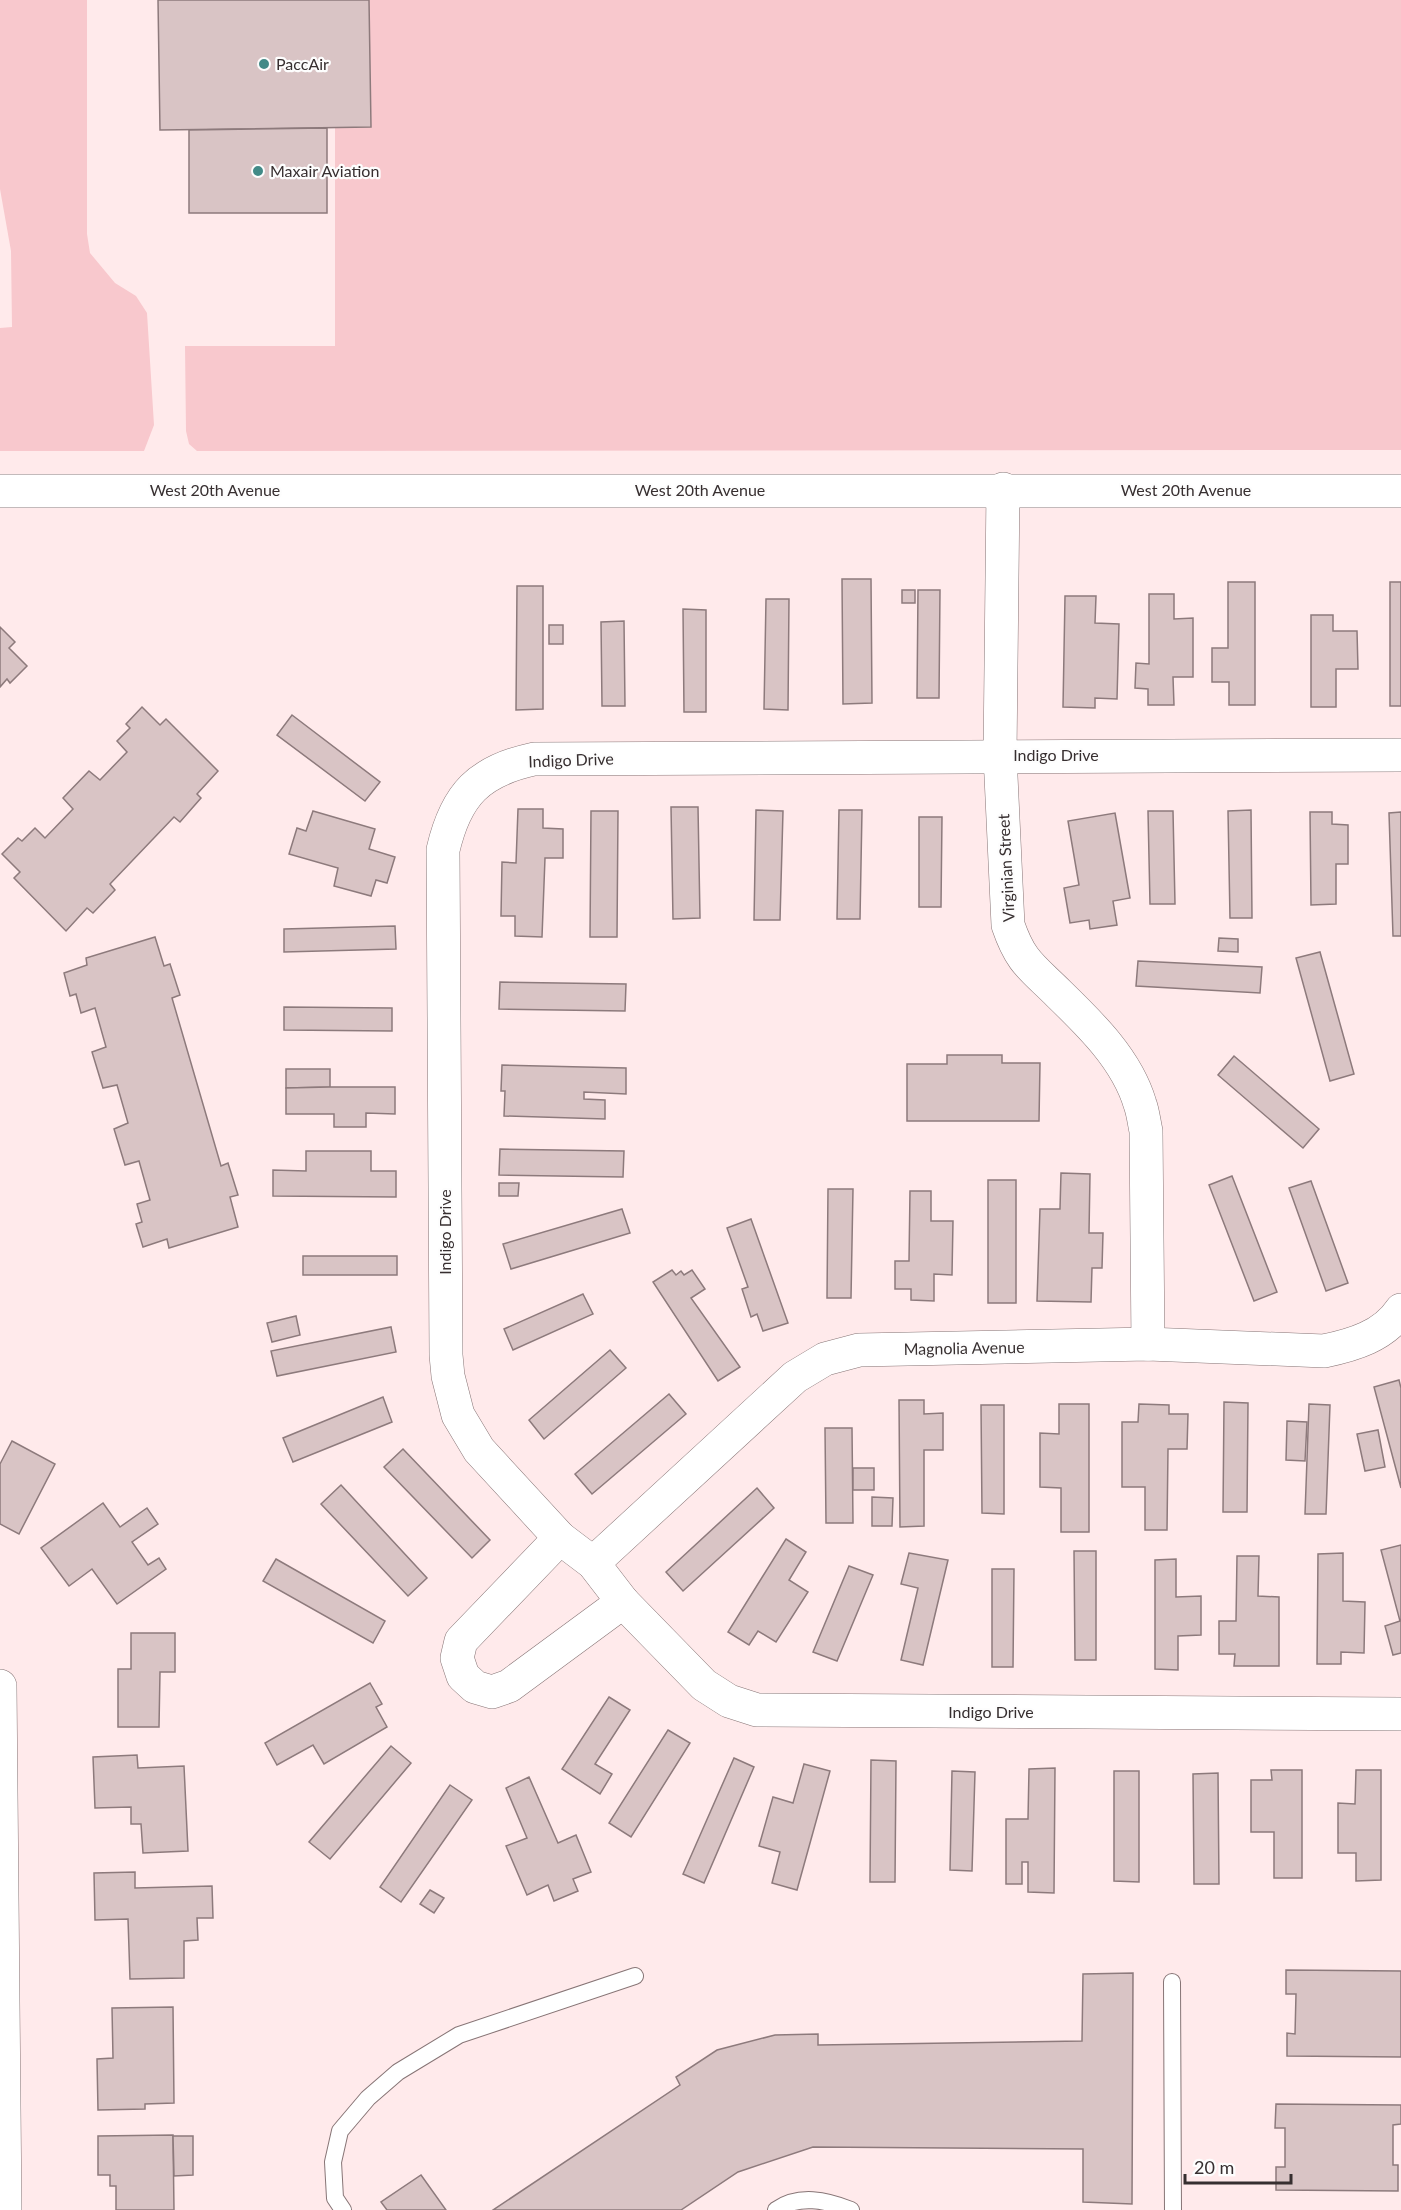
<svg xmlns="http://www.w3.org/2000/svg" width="1401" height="2210" font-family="Lato,sans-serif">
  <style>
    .green { fill: #f8c8cd }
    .building { fill: #d9c4c5; stroke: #8d7a7c; stroke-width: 1.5 }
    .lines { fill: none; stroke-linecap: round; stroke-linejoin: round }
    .service-casing { stroke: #877576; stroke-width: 18 }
    .minor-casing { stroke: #877576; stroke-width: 34 }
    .secondary-casing { stroke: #877576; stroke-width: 34 }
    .service { stroke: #fff; stroke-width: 16 }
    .minor { stroke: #fff; stroke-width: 33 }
    .secondary { stroke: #fff; stroke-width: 33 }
    .poi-dot { fill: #428a87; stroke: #fdfdfd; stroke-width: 2 }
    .labels { text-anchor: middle; stroke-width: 4.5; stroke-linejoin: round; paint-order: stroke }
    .poi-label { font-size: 16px; fill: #372f30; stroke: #fdfdfd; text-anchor: start }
    .street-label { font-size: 16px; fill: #372f30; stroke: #fdfdfd }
  </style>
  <rect width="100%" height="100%" fill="#ffeaeb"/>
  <!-- green -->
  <g class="green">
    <path d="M 0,0 L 87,0 L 87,234 L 90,253 L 115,283 L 136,296 L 147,313 L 154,425 L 144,451 L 0,451 L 0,328 L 12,327 L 11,251 L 0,189 Z"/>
    <path d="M 369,0 L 1401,0 L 1401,450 L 197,451 L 189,444 L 186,431 L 185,346 L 335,346 L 335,128 L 371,127 Z"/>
  </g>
  <!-- building -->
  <g class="building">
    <path d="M 158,0 L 369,0 L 371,127 L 160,130 Z"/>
    <path d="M 327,128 L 327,213 L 189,213 L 189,130 Z"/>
    <path d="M 842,579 L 871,579 L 872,703 L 843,704 Z"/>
    <path d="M 1228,582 L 1255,582 L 1255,705 L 1229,705 L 1229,682 L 1212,682 L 1212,648 L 1228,648 Z"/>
    <rect x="1390" y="582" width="11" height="124"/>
    <path d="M 517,586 L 543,586 L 543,709 L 516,710 Z"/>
    <rect x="902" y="590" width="13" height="13"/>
    <path d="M 918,590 L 940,590 L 939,698 L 917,698 Z"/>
    <path d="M 1149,594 L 1174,594 L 1174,619 L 1193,618 L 1193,677 L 1173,677 L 1174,705 L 1148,705 L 1148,689 L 1135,688 L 1136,663 L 1149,664 Z"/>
    <path d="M 1065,596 L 1096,596 L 1095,623 L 1119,624 L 1117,699 L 1095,698 L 1095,708 L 1063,707 Z"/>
    <path d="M 766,599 L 789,599 L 788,710 L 764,709 Z"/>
    <path d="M 683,609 L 706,610 L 706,712 L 684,712 Z"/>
    <path d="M 1311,615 L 1333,615 L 1333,631 L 1357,631 L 1358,669 L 1336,669 L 1336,707 L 1311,707 Z"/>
    <path d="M 624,621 L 625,706 L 602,706 L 601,622 Z"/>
    <rect x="549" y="625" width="14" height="19"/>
    <path d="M 0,627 L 15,642 L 9,648 L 27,666 L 10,683 L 7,679 L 0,687 Z"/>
    <path d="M 142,707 L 160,725 L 166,719 L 218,771 L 197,794 L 201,798 L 180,822 L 174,817 L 110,884 L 115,890 L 93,913 L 87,908 L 66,931 L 14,878 L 20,872 L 2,854 L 18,838 L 22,841 L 35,828 L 45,838 L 73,809 L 63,798 L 89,771 L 100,780 L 127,752 L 117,741 L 130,728 L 126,724 Z"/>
    <path d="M 292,715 L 380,782 L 365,801 L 277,735 Z"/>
    <path d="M 671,807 L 698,807 L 700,918 L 673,919 Z"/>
    <path d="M 518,809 L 543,809 L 543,828 L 563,829 L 563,858 L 545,858 L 542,937 L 515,936 L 515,916 L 501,916 L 502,862 L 516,863 Z"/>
    <path d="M 756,810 L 783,811 L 780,920 L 754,920 Z"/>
    <path d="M 839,810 L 862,810 L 860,919 L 837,919 Z"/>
    <path d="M 1251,810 L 1252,918 L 1230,918 L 1228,811 Z"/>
    <path d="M 313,811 L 375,829 L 369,849 L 395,857 L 387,883 L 376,880 L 371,896 L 334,886 L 338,868 L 289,854 L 297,828 L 306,831 Z"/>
    <path d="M 591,811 L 618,811 L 617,937 L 590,937 Z"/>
    <path d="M 1148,811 L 1173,811 L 1175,904 L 1150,904 Z"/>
    <path d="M 1310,812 L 1332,812 L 1332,824 L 1348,825 L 1348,864 L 1336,864 L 1336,904 L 1311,905 Z"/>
    <path d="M 1401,812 L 1401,936 L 1393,936 L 1389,813 Z"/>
    <path d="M 1115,813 L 1130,898 L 1113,901 L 1117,925 L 1090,929 L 1089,920 L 1070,923 L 1064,888 L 1079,885 L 1068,821 Z"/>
    <path d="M 919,817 L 942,817 L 941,907 L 919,907 Z"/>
    <path d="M 395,926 L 396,949 L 284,952 L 284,929 Z"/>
    <path d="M 155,937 L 164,966 L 170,964 L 180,995 L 172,998 L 221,1166 L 228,1163 L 238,1195 L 230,1197 L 238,1227 L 169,1248 L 167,1239 L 143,1247 L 136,1224 L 142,1222 L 137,1204 L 150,1200 L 139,1161 L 125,1165 L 114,1129 L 128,1123 L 117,1085 L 103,1088 L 92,1052 L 106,1047 L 95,1008 L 81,1013 L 76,994 L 70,996 L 64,973 L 87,965 L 86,958 Z"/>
    <path d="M 1219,938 L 1238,939 L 1238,952 L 1218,951 Z"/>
    <path d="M 1320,952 L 1354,1074 L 1330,1081 L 1296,958 Z"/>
    <path d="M 1138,961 L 1262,967 L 1260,993 L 1136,986 Z"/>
    <path d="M 500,982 L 626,984 L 625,1011 L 499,1009 Z"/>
    <path d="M 284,1007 L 392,1008 L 392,1031 L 284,1030 Z"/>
    <path d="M 947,1055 L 1002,1055 L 1002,1063 L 1040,1063 L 1039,1121 L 907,1121 L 907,1064 L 947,1064 Z"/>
    <path d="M 1234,1056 L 1319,1129 L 1303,1148 L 1218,1075 Z"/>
    <path d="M 502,1065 L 626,1068 L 626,1094 L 584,1092 L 584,1099 L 605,1100 L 605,1119 L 504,1116 L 505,1091 L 501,1091 Z"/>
    <path d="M 286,1069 L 330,1069 L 330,1087 L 286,1088 Z"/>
    <path d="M 330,1087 L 395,1087 L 395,1114 L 366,1113 L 366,1127 L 334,1127 L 334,1114 L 286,1114 L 286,1088 Z"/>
    <path d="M 500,1149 L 624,1151 L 623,1177 L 499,1175 Z"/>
    <path d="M 306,1151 L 371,1151 L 371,1171 L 396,1171 L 396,1197 L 273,1196 L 273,1170 L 306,1171 Z"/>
    <path d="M 1061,1173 L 1090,1174 L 1089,1233 L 1103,1233 L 1102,1268 L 1092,1268 L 1091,1302 L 1037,1301 L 1040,1209 L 1060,1209 Z"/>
    <path d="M 1232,1176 L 1277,1292 L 1254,1301 L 1209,1185 Z"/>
    <rect x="988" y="1180" width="28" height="123"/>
    <path d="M 1311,1181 L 1348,1283 L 1326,1291 L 1289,1188 Z"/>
    <path d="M 499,1183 L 519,1183 L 518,1196 L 499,1196 Z"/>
    <path d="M 828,1189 L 853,1189 L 851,1298 L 827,1298 Z"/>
    <path d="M 910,1191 L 931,1191 L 931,1221 L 953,1221 L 952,1275 L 934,1274 L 934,1301 L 911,1300 L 911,1289 L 895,1289 L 895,1261 L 909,1261 Z"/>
    <path d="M 622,1209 L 630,1233 L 511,1269 L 503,1244 Z"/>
    <path d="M 751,1219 L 788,1323 L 763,1331 L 757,1314 L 751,1317 L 742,1289 L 748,1287 L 727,1228 Z"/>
    <rect x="303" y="1256" width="94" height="19"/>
    <path d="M 672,1270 L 676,1275 L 681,1271 L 684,1275 L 692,1270 L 705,1289 L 691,1298 L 740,1367 L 718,1381 L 653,1282 Z"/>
    <path d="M 583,1294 L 593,1314 L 513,1350 L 504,1329 Z"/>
    <path d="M 296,1316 L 300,1335 L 272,1342 L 267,1323 Z"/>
    <path d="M 391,1327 L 396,1352 L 277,1376 L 271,1351 Z"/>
    <path d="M 610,1350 L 626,1368 L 544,1439 L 529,1420 Z"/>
    <path d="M 1399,1380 L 1401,1388 L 1401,1488 L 1374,1387 Z"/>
    <path d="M 669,1394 L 686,1414 L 592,1494 L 575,1474 Z"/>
    <path d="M 383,1397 L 392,1422 L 293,1462 L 283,1438 Z"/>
    <path d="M 899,1400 L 924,1400 L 924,1414 L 943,1413 L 943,1450 L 924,1450 L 924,1526 L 900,1527 Z"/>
    <path d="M 1224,1402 L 1248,1403 L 1247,1512 L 1223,1512 Z"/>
    <path d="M 1059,1404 L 1089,1404 L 1089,1532 L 1061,1532 L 1061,1488 L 1040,1487 L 1040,1433 L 1059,1434 Z"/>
    <path d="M 1139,1404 L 1169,1405 L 1169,1414 L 1188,1414 L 1187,1449 L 1168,1449 L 1167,1530 L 1145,1530 L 1145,1487 L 1122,1487 L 1122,1422 L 1138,1422 Z"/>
    <path d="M 1309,1404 L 1330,1405 L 1326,1514 L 1305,1514 Z"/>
    <path d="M 981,1405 L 1004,1405 L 1004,1514 L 982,1513 Z"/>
    <path d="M 1287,1421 L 1307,1422 L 1305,1461 L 1286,1460 Z"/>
    <path d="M 825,1428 L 852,1428 L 853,1523 L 826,1523 Z"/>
    <path d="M 1378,1430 L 1385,1467 L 1365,1471 L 1357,1434 Z"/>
    <path d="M 12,1441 L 55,1464 L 19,1534 L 0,1524 L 0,1464 Z"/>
    <path d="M 403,1449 L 490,1540 L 472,1558 L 384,1467 Z"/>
    <rect x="853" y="1468" width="21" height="22"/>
    <path d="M 341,1485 L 427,1578 L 408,1596 L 321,1504 Z"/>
    <path d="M 757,1488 L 774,1508 L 683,1591 L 666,1572 Z"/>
    <path d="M 872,1497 L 893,1498 L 892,1526 L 872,1526 Z"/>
    <path d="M 103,1503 L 120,1527 L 147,1508 L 158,1524 L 132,1542 L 148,1565 L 159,1558 L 166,1569 L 117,1604 L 92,1569 L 69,1586 L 41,1548 Z"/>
    <path d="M 786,1539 L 806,1552 L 789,1580 L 808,1592 L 776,1642 L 758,1631 L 749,1645 L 728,1632 Z"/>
    <path d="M 1401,1545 L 1401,1653 L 1393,1655 L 1385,1626 L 1400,1621 L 1381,1550 Z"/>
    <path d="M 1074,1551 L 1096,1551 L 1096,1660 L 1075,1660 Z"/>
    <path d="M 909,1553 L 948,1560 L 923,1665 L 901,1660 L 918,1588 L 901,1584 Z"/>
    <path d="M 1343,1553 L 1343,1601 L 1365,1602 L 1364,1653 L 1341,1652 L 1341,1664 L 1317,1664 L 1318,1554 Z"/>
    <path d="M 1237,1556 L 1259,1556 L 1258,1596 L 1279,1597 L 1279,1666 L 1234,1666 L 1235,1654 L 1219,1654 L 1219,1621 L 1236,1621 Z"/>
    <path d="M 276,1559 L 385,1621 L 373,1643 L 263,1581 Z"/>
    <path d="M 1176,1559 L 1176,1597 L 1201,1596 L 1201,1635 L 1178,1636 L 1178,1670 L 1155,1669 L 1155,1560 Z"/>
    <path d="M 849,1566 L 873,1575 L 837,1661 L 813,1652 Z"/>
    <path d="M 992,1569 L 1014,1569 L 1013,1667 L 992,1667 Z"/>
    <path d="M 131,1633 L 175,1633 L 175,1672 L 160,1672 L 159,1727 L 118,1727 L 118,1669 L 131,1669 Z"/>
    <path d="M 370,1683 L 382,1704 L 376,1707 L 387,1727 L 324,1764 L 313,1745 L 277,1765 L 265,1743 Z"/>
    <path d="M 609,1697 L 630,1710 L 595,1764 L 612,1774 L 600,1794 L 562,1769 Z"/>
    <path d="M 668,1730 L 690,1743 L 631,1837 L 609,1823 Z"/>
    <path d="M 391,1746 L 411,1763 L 330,1859 L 309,1842 Z"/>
    <path d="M 137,1755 L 138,1768 L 184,1766 L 188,1851 L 143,1853 L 141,1824 L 131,1824 L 131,1807 L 95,1808 L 93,1757 Z"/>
    <path d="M 734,1758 L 754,1767 L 704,1883 L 683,1874 Z"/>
    <path d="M 871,1760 L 896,1761 L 895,1882 L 870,1882 Z"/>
    <path d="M 804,1764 L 830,1771 L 797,1890 L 772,1883 L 780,1852 L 759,1846 L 773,1797 L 793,1803 Z"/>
    <path d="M 1055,1768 L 1054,1893 L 1028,1892 L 1028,1862 L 1022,1862 L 1022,1884 L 1006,1884 L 1006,1819 L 1028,1819 L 1029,1769 Z"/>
    <path d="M 1271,1770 L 1302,1770 L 1302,1878 L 1274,1878 L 1274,1832 L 1251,1832 L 1251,1780 L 1272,1780 Z"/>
    <path d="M 1356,1770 L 1381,1770 L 1381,1880 L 1356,1881 L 1356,1853 L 1338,1853 L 1338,1803 L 1355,1804 Z"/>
    <path d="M 952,1771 L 975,1772 L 972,1871 L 950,1870 Z"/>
    <path d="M 1114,1771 L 1139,1771 L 1139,1882 L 1114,1881 Z"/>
    <path d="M 1218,1773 L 1219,1884 L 1194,1884 L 1193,1774 Z"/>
    <path d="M 529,1777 L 558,1843 L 576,1835 L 591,1872 L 573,1879 L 578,1891 L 554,1901 L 548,1885 L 527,1895 L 506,1846 L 527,1838 L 506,1788 Z"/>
    <path d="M 450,1785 L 472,1800 L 401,1902 L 380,1887 Z"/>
    <path d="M 135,1872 L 135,1888 L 212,1886 L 213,1918 L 197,1918 L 198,1940 L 184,1941 L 184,1978 L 130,1979 L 128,1919 L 95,1920 L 94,1873 Z"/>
    <path d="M 430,1890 L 444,1898 L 434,1913 L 420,1904 Z"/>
    <path d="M 1286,1970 L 1401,1971 L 1401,2057 L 1287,2056 L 1287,2033 L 1295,2034 L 1296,1994 L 1286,1994 Z"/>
    <path d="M 1133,1973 L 1132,2204 L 1083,2202 L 1083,2149 L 813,2147 L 738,2172 L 681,2210 L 493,2210 L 680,2085 L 676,2077 L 717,2050 L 775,2035 L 818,2034 L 818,2045 L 1082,2041 L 1083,1974 Z"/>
    <path d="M 173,2007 L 174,2103 L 145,2104 L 145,2109 L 98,2110 L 97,2059 L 113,2058 L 112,2008 Z"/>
    <path d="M 1276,2104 L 1401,2105 L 1401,2124 L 1393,2125 L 1393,2165 L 1398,2165 L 1398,2191 L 1276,2190 L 1276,2167 L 1285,2167 L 1285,2128 L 1275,2128 Z"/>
    <path d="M 173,2135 L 174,2210 L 116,2210 L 116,2186 L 110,2186 L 110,2175 L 98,2175 L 98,2136 Z"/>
    <path d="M 173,2136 L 193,2136 L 193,2175 L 174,2176 Z"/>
    <path d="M 421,2175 L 446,2210 L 387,2210 L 381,2202 Z"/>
  </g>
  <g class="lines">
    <!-- service casing -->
    <g class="service-casing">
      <g id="service">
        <path d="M 1172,1982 L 1173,2210"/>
        <path d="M 343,2210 L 335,2198 L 333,2162 L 340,2131 L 368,2098 L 398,2072 L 459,2035 L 635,1976"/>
        <path d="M 776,2210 C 799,2194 826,2200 851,2210"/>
      </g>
    </g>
    <!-- minor casing -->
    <g class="minor-casing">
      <g id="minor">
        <path d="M 1003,489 L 1000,755 L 1008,925 C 1021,963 1032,967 1059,994 C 1091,1025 1127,1060 1140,1104 C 1143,1112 1144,1122 1146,1131 L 1148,1344"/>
        <path d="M 1401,755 L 534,759 C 479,771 456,794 443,850 L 446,1355 L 448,1376 L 458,1415 L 479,1450 L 560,1538 L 593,1563 L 623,1602 L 704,1685 L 729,1701 L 757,1710 L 1401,1714"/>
        <path d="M 560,1538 L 461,1641 L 457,1658 L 463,1676 L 475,1687 L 492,1692 L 509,1686 L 623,1602"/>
        <path d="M 593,1563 L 795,1377 L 825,1359 L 859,1350 L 1148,1344 L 1324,1351 C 1353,1345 1384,1336 1401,1310"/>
        <path d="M 0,1686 L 5,2210"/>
      </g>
    </g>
    <!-- secondary casing -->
    <g class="secondary-casing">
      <path id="secondary" d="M 0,491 L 1401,491"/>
    </g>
    <!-- service -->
    <use href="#service" class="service"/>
    <!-- minor -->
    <use href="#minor" class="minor"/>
    <!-- secondary -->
    <use href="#secondary" class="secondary"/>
  </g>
  <!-- markers -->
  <g class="poi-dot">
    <circle cx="264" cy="64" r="6"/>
    <circle cx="258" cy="171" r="6"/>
  </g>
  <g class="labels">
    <!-- poi labels -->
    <g class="poi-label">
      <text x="276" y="70">PaccAir</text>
      <text x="270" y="177">Maxair Aviation</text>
    </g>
    <!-- street labels -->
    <g class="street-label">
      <text x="215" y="496">West 20th Avenue</text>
      <text x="700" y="496">West 20th Avenue</text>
      <text x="1186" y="496">West 20th Avenue</text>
      <text x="1056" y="761">Indigo Drive</text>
      <text transform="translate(571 760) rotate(-2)" y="6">Indigo Drive</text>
      <text transform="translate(1006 868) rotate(-93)" y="6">Virginian Street</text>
      <text transform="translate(445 1232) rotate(-90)" y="6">Indigo Drive</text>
      <text transform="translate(964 1348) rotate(-1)" y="6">Magnolia Avenue</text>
      <text x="991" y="1718">Indigo Drive</text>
    </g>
  </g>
  <!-- scale -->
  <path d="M1185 2174v9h106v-9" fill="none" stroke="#372f30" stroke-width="3"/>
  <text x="1194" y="2174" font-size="18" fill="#372f30" stroke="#fdfdfd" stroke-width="4.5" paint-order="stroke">20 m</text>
</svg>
